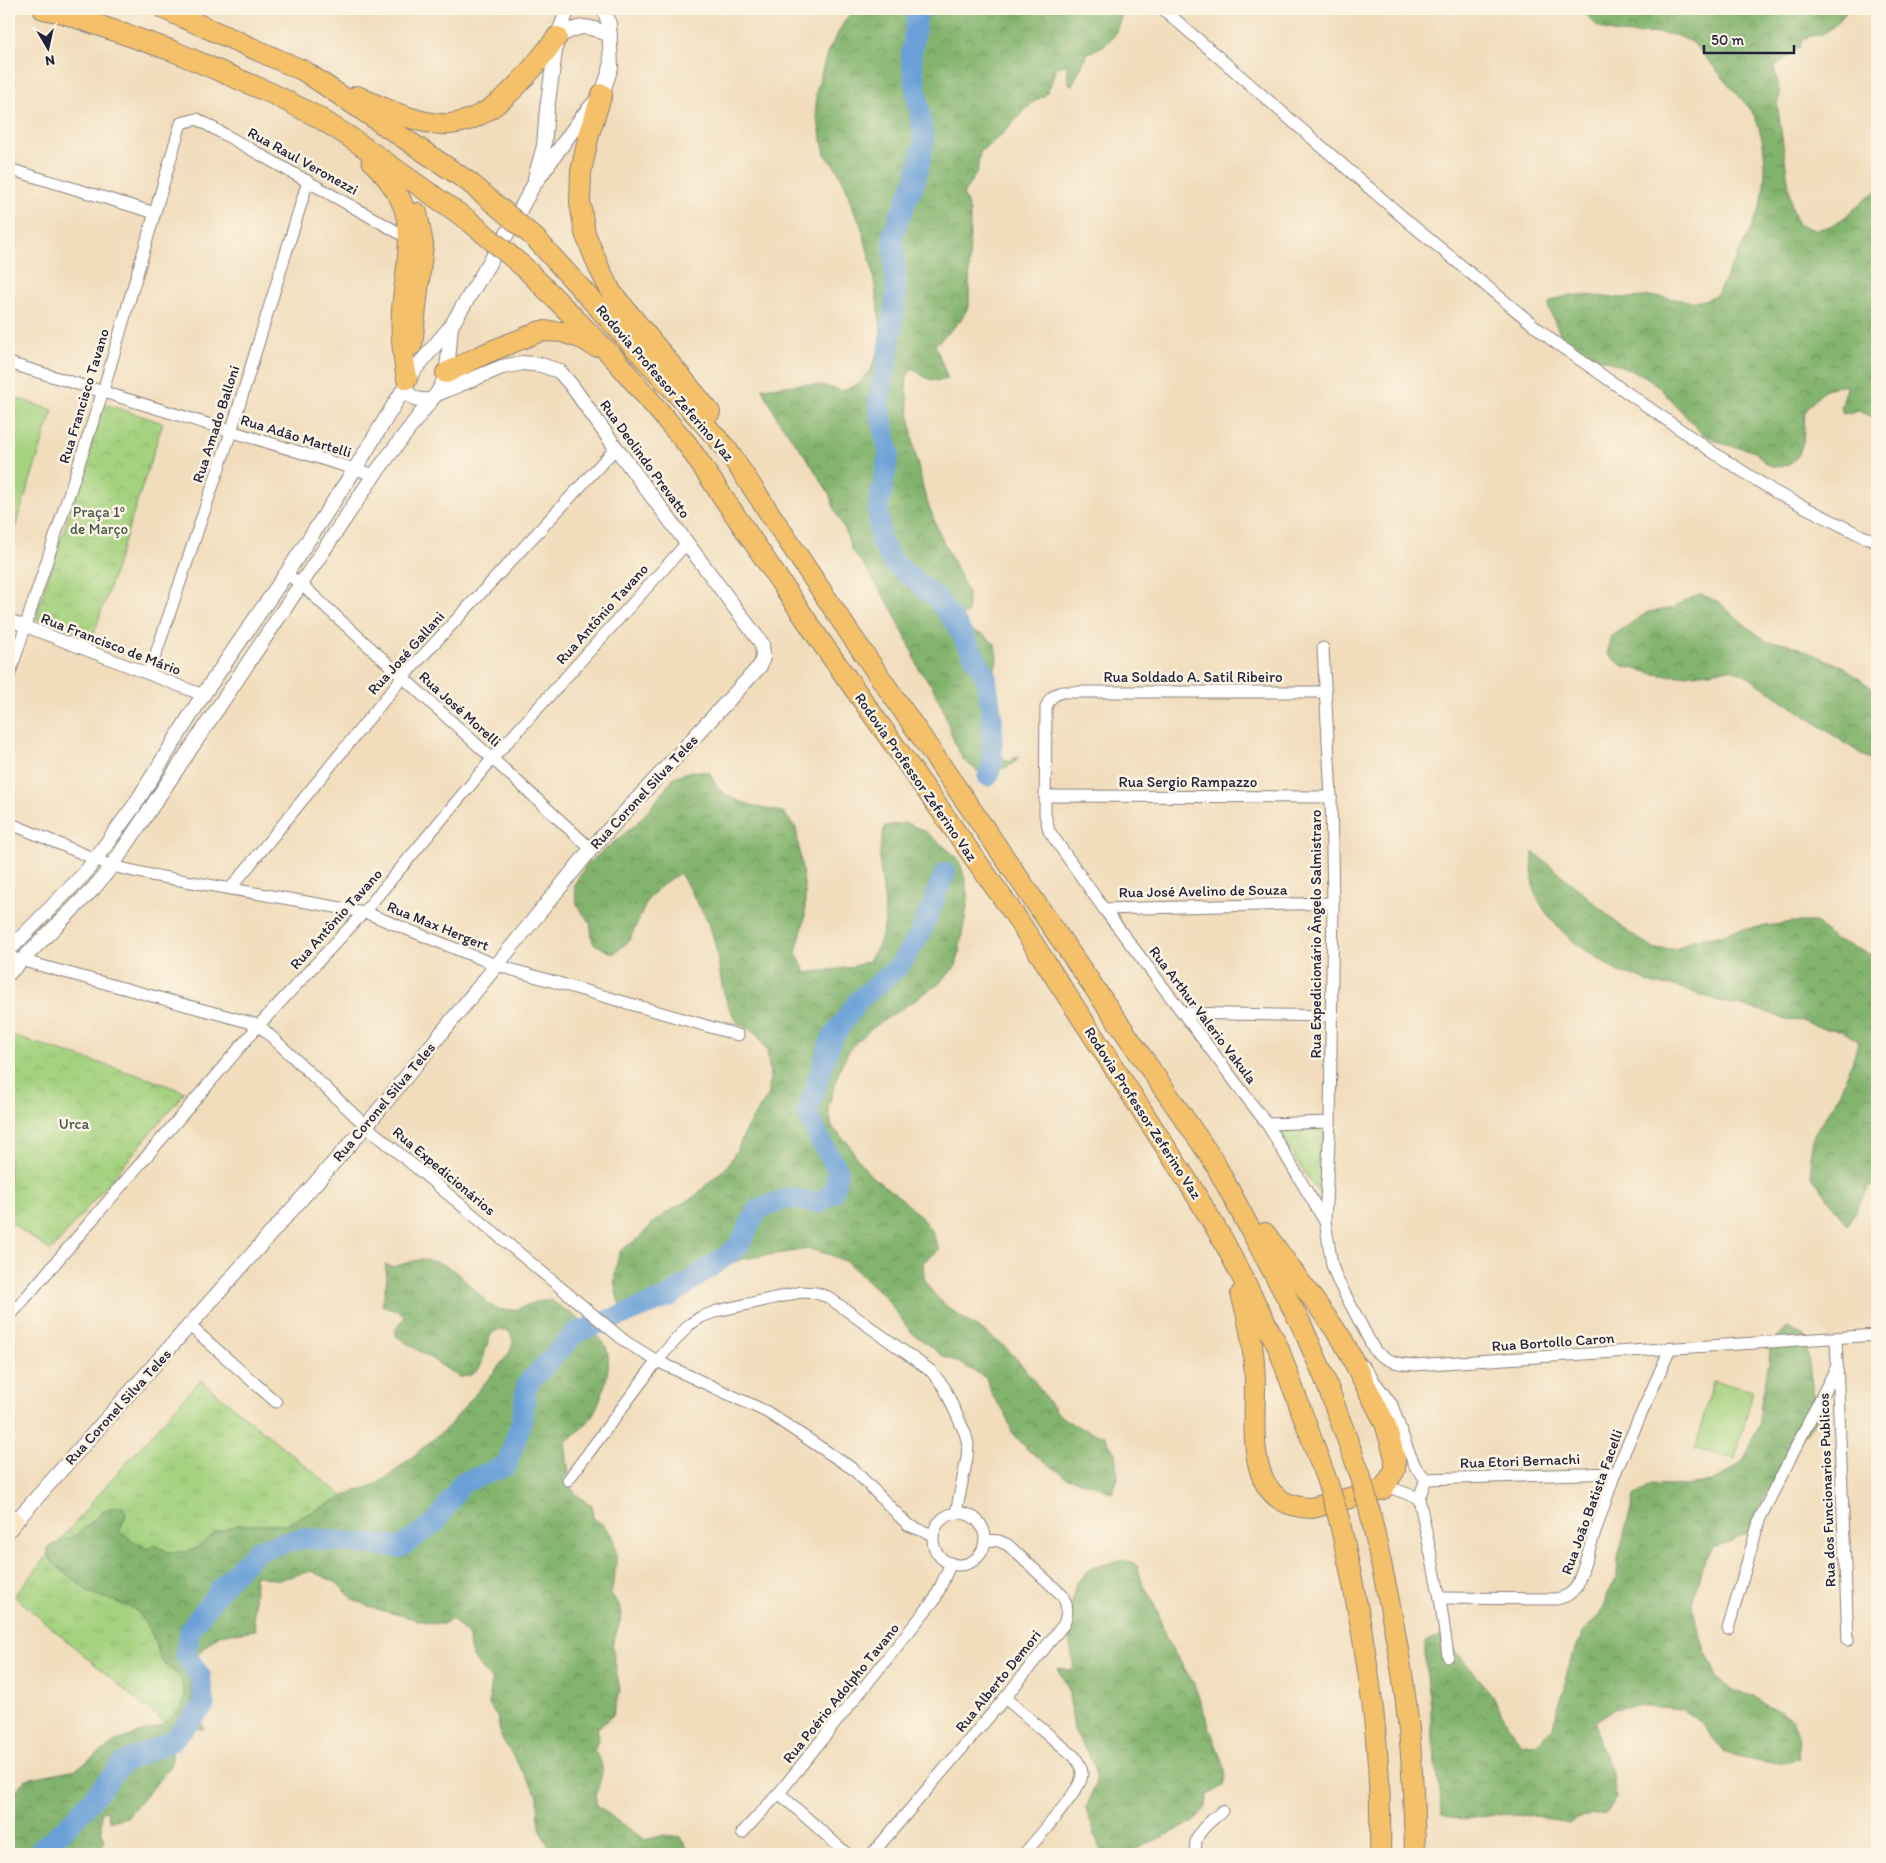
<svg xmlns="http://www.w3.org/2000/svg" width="1886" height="1863" font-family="Itim,sans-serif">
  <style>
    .grass { fill: url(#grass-tufts); stroke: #637a5d }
    .forest { fill: url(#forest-crowns); stroke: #526b54 }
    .park { fill: url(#park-crowns); stroke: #637a5d }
    .garden { fill: #a4d27f; stroke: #637a5d }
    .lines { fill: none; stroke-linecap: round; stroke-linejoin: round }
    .river { stroke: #6aa0d7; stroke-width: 21 }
    .minor-casing { stroke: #8a807c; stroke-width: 13 }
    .tertiary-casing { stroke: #8a807c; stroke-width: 16 }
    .secondary-casing { stroke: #8a807c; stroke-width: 17 }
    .motorway-casing { stroke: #8a807c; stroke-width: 22 }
    .minor { stroke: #fff; stroke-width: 11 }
    .tertiary { stroke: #fff; stroke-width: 14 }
    .secondary { stroke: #fbe6c3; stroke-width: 15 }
    .motorway { stroke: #f4c16a; stroke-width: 20 }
    .motorway-bridge-casing { stroke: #8a807c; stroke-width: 22; stroke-linecap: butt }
    .motorway-bridge { stroke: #f4c16a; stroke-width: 20 }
    .labels { text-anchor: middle; stroke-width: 5; stroke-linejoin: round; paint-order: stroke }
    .street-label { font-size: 15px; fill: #22223b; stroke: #fcf5e5 }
    .park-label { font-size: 15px; fill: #49574f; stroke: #fcf5e5 }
  </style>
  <defs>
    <pattern id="grass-tufts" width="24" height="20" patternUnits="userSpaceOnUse" patternTransform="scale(1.25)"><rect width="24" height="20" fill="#a4d27f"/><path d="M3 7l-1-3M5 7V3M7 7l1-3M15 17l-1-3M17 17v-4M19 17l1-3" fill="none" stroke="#8db46f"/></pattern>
    <pattern id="forest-crowns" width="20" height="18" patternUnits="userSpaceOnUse" patternTransform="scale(1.25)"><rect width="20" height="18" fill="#83b46e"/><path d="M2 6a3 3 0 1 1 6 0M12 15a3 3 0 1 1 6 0" fill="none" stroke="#6b925c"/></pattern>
    <pattern id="park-crowns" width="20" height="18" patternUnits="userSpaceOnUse" patternTransform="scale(1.25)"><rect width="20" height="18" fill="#a4d27f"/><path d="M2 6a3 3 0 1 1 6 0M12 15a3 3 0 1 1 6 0" fill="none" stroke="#8db46f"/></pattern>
  </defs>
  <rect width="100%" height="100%" fill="#fcf5e5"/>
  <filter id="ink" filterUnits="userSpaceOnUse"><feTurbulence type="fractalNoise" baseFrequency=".02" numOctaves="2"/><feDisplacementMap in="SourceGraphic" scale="10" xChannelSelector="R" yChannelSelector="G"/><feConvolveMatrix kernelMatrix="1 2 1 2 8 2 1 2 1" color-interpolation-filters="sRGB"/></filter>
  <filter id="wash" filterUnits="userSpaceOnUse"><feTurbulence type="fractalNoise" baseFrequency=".0096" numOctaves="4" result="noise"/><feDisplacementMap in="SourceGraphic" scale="20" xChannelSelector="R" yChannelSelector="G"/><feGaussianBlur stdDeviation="1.12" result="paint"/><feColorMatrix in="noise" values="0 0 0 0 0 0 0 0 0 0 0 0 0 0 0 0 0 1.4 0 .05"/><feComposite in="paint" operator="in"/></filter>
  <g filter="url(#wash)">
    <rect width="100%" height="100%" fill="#f1ddbc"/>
    <!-- grass -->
    <path class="grass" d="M 200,1380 L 397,1540 L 256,1544 L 177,1654 L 193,1678 L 199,1702 L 170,1728 L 14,1596 L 105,1487 Z"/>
    <!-- forest -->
    <g class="forest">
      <path d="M 855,9 L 1124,9 L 1114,36 L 1106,44 L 1087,54 L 1073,84 L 1070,85 L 1068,82 L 1067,65 L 1056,67 L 1050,86 L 1045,95 L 1032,103 L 1001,135 L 980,152 L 977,172 L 963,194 L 970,211 L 969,306 L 960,321 L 935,345 L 948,379 C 933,384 924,377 912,368 L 907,376 L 906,388 L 914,448 L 925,496 L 938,530 L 968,593 L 968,614 L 952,614 L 948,619 L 957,626 L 984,635 L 995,644 L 997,659 L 990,691 L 1002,756 L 1008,762 L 1020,755 C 1014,769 994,771 981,773 L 964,761 L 955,744 L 942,706 L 932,686 L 919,670 L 913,653 L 892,609 L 865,567 L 852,551 L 845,530 L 836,513 L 829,493 L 806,457 L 779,421 L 762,388 L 805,384 L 825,386 L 842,391 L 860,383 L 872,367 L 879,349 L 881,328 L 872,267 L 861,225 L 852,207 L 846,187 L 837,169 L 825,154 L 816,112 L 816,93 L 827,53 L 846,19 Z"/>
      <path d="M 1582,9 L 1848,9 C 1845,15 1832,29 1826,32 C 1816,38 1802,33 1800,47 L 1774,67 L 1780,96 L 1777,103 L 1792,208 L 1798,225 C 1804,226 1812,230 1818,229 C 1843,226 1857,203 1877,191 L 1877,419 L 1859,411 L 1843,414 L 1841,408 L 1847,387 L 1846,384 L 1826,389 L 1809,406 L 1805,413 L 1803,442 L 1798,456 L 1789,465 L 1774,467 L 1764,462 L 1755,451 L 1727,445 L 1702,434 L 1661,389 L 1645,376 L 1606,360 L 1574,352 L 1565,345 L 1549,309 L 1549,303 C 1570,289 1598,298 1622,298 C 1634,299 1648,295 1661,297 C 1683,299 1697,307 1717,294 C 1730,268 1746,242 1757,215 C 1769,185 1768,138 1751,110 L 1694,44 C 1686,39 1678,35 1668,34 C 1648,31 1617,39 1598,26 C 1591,22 1587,15 1582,9 Z"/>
      <path d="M 1700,594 L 1719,602 L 1736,618 L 1768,642 L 1786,643 L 1844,667 L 1877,692 L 1877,765 L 1744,674 L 1731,669 L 1678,676 L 1660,675 L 1623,666 L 1607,654 L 1612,636 L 1648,612 L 1676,608 L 1677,605 Z"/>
      <path d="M 691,771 L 709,772 C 712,777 715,785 719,789 C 736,804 762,808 783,812 L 796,828 L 805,891 L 805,916 L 796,953 L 806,973 L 852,967 L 869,961 C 872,954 878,948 880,941 C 890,915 882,890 880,864 C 879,851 882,838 885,826 L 906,823 L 925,831 L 958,858 L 965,879 L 968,900 L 960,948 L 956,966 L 940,983 L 871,1029 L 852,1046 L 841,1065 L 828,1107 L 832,1127 L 848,1143 L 858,1160 L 871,1176 L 903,1200 L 920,1216 L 932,1232 L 939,1249 L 923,1262 C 924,1269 923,1279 927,1284 C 945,1314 986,1328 1010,1352 C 1020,1362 1029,1374 1037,1385 C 1046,1397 1051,1408 1063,1418 C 1076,1427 1091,1432 1105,1436 L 1115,1453 L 1118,1478 L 1112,1493 L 1094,1485 L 1068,1478 L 1029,1451 L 1012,1432 L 1006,1415 L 992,1395 L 986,1378 L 962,1364 L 943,1356 L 911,1332 L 884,1296 L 847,1262 L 828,1254 L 809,1249 L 743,1259 L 726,1265 L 709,1274 L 693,1287 L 677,1304 L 657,1311 L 639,1309 L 620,1305 C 612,1283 614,1274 620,1251 L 639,1238 L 655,1221 L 674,1208 L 694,1197 L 710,1181 L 726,1168 L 738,1148 L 746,1129 L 769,1094 L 770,1075 L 767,1051 L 757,1034 L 738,1023 L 728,1006 L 722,986 L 715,943 L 709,923 L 680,873 L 664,883 L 648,899 L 629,941 L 613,954 L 593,943 L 590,922 L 577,906 L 574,885 L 586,865 L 634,826 L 650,809 L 674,777 Z"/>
      <path d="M 1533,852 L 1581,891 L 1619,925 L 1654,949 L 1676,949 L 1692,940 L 1713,937 L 1731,931 L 1794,922 L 1816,922 L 1832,938 L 1877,957 L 1877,1175 L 1847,1225 L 1813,1178 L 1810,1157 L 1814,1134 L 1837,1099 L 1853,1060 L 1858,1042 L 1842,1030 L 1824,1029 L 1804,1021 L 1786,1020 L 1767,1012 L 1719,1001 L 1674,986 L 1656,985 L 1637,977 L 1618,972 L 1574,942 L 1558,927 L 1545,911 L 1535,894 L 1532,870 Z"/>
      <path d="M 422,1259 L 438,1262 L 455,1271 L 490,1305 L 499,1310 L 514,1310 L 536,1302 L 551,1300 C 569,1313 593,1326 605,1345 C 615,1361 601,1404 590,1419 C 584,1428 573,1435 565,1443 L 569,1474 L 563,1479 L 576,1494 L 592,1506 L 593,1518 C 597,1521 603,1524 606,1528 C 622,1545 615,1574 611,1594 L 621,1607 L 622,1616 L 612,1645 L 620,1690 L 613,1715 L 597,1729 L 599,1738 L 594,1751 C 612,1771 594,1783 596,1805 L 645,1840 L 665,1835 L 681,1837 L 688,1850 L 699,1854 L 554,1854 L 543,1837 L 539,1824 L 538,1796 L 501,1737 L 497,1717 L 489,1704 L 492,1680 C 477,1663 469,1659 469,1636 L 452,1619 L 443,1624 L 434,1624 L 373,1608 L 353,1599 L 337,1583 L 311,1571 L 278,1580 L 255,1575 L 254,1618 L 256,1630 L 219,1635 L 203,1648 L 191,1664 L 190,1682 L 193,1703 L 204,1729 L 186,1728 L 177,1731 L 174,1737 L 171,1766 L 127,1817 L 111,1821 L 109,1819 L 108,1811 L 101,1810 L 101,1830 L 105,1841 L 97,1854 L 9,1854 L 9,1804 L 20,1785 L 26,1779 L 76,1769 L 117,1741 L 162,1725 L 182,1708 L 185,1695 L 181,1680 L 176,1673 L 162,1662 L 152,1634 L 138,1612 L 128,1606 L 90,1593 L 53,1563 L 47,1553 L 48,1547 C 57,1543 68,1539 77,1534 C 90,1525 105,1503 123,1507 L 126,1515 L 119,1532 L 147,1549 L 154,1544 L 168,1552 L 186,1552 L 197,1548 L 215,1533 L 237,1525 L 287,1524 L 355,1491 L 375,1485 L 390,1475 L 448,1427 L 508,1355 C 513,1345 516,1338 507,1330 L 494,1331 C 480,1346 491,1376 459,1377 L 396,1336 L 396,1329 L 405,1317 L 401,1312 L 382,1305 L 387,1278 L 385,1264 L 392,1267 Z"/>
      <path d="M 1786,1328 L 1805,1336 L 1817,1421 L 1802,1437 L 1778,1476 L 1766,1493 L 1751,1531 L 1734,1540 L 1713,1547 L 1702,1566 L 1693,1604 L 1696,1625 L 1708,1659 L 1718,1679 L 1734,1691 L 1752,1696 L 1792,1719 L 1798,1736 L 1801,1757 L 1784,1763 L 1765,1762 L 1725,1753 L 1699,1721 L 1683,1709 L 1635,1705 L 1614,1708 L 1595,1722 L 1598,1743 L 1607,1759 L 1613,1776 L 1616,1798 L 1604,1814 L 1580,1817 L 1568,1823 L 1551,1818 L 1529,1817 L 1507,1813 L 1462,1820 L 1443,1815 L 1431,1727 L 1431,1706 L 1425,1663 L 1425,1642 L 1443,1636 L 1486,1687 L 1519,1743 L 1537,1744 L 1553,1728 L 1557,1709 L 1565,1690 L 1566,1672 L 1582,1634 L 1598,1617 L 1617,1575 L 1618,1557 L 1634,1497 L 1651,1484 L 1687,1486 L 1711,1482 L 1728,1473 L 1744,1460 L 1760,1422 L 1761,1404 L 1769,1363 L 1770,1345 Z"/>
      <path d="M 1121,1560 L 1134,1563 L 1138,1567 L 1141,1580 L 1158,1612 L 1166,1639 L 1194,1684 L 1226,1773 L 1223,1786 L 1208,1795 L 1206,1807 L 1194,1822 L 1138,1848 L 1132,1854 L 1107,1854 L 1100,1849 L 1086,1809 L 1096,1782 L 1094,1765 L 1074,1730 L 1068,1687 L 1057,1668 L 1071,1670 L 1074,1667 L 1067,1628 L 1076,1583 L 1091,1568 Z"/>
    </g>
    <!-- park -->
    <g class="park">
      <path d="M 105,404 L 163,423 L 93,637 L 35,618 Z"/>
      <path d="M 9,1035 L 141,1076 L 185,1092 L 51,1251 L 9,1221 Z"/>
      <path d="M 1325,1126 L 1322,1199 L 1274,1127 Z"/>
    </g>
    <!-- garden -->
    <g class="garden">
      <path d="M 9,396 L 53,410 L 9,546 Z"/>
      <path d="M 1713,1381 L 1753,1391 L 1735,1459 L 1695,1449 Z"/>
    </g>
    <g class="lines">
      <!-- river -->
      <g class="river">
        <path d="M 918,9 L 911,57 L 924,142 L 916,178 L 893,233 L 896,295 L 887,362 L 878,402 L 889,454 L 878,508 L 880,539 L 892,562 L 936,597 L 958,627 L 986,677 L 992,717 L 992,764 L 988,776"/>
        <path d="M 36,1854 L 75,1819 L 124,1762 L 172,1741 L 204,1705 L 200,1676 L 185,1654 L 191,1628 L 221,1588 L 257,1550 L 303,1538 L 401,1547 L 436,1522 L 462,1483 L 506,1466 L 521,1424 L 527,1384 L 575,1333 L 669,1297 L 738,1247 L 758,1209 L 789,1198 L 819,1203 L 833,1193 L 838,1170 L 819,1138 L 807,1113 L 831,1040 L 858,1001 L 898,967 L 920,934 L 945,873"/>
      </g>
    </g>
  </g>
  <g filter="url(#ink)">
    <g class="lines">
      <!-- minor casing -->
      <g class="minor-casing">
        <g id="minor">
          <path d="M 1163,9 L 1412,225 L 1553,341 L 1714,453 L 1775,492 L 1862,536 L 1877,541"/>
          <path d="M 9,169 L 155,213"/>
          <path d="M 9,363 L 374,475"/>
          <path d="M 286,574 L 301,584 C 397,673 495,760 591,849"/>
          <path d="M 9,620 L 203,695"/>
          <path d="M 1323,648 L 1331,797 L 1333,903 L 1330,1122 L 1325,1221 L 1332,1265 L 1337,1279 L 1375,1351 C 1387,1361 1398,1364 1414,1365 L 1877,1335"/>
          <path d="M 149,674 L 231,432 L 308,181"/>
          <path d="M 9,676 L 103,391 L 181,123 L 197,119 L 408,238"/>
          <path d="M 1045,796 L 1331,797"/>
          <path d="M 9,823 L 112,866 L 151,875 L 364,912 L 496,965 L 738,1035"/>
          <path d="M 230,889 L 402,678 L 616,448"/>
          <path d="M 1104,909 L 1333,903"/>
          <path d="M 9,957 L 259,1025 L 366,1126 L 626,1342 L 657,1361 L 767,1412 L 853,1469 L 908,1525 L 933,1535"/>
          <path d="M 1183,1013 L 1331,1016"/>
          <path d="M 1267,1124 L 1330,1122"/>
          <path d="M 1324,1220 L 1267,1124 L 1104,909 L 1049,831 L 1045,814 L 1046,708 C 1049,699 1052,696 1061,692 L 1326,692"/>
          <path d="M 9,1317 L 259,1025 L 364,912 L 493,758 L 687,543"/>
          <path d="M 190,1326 L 276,1402"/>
          <path d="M 1836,1338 L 1848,1640"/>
          <path d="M 1363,1366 L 1392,1405 L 1407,1448 L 1416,1468 L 1426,1479"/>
          <path d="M 1426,1479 L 1615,1473"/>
          <path d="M 1426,1479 L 1419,1498 L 1440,1598 L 1448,1656"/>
          <path d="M 568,1480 L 657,1361 L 689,1325 L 701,1317 L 717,1311 L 801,1292 L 816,1293 L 828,1297 L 931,1371 L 944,1387 L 965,1433 L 968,1444 L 967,1458 L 956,1513"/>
          <path d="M 1383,1489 L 1394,1489 L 1419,1498"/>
          <circle cx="959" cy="1539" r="26"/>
          <path d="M 1440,1598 L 1556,1599 C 1566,1597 1571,1594 1577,1586 L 1615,1473 L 1670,1349"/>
          <path d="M 1728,1629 L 1760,1518 L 1837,1366"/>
          <path d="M 1005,1698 L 1075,1757 C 1079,1764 1084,1770 1081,1779 C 1078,1793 1036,1840 1024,1854"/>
          <path d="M 779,1793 L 847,1854"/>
          <path d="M 742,1833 L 779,1793 L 935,1599 L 951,1563"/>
          <path d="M 872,1854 L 1005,1698 L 1064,1624 C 1068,1613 1068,1605 1062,1595 L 1008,1545 L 999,1541 L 985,1540"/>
          <path d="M 1196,1854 C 1192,1832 1208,1825 1222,1811"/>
        </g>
      </g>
      <!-- tertiary casing -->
      <g class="tertiary-casing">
        <g id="tertiary">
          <path d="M 557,37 C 583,24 583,24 610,35"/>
          <path d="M 535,178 L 544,146 L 547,109 L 557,37 L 568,9"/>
          <path d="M 405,387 C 410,399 419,401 431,400"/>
          <path d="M 9,950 L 85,873 L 134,806 L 203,695 L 286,574 L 355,469 L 405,387 L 407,379 L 451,326 L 508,232 L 533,186 L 582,117 L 602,94 L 611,67 L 609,24 L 604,9"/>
          <path d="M 9,973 L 94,888 L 112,866 L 374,475 L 431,400 C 451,382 448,350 451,326"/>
          <path d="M 16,1521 L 366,1126 L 591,849 L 760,666 L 763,657 L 762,644 L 616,448 L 572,386 L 559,371 L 541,365 L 523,363 L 502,367 L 439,393"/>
        </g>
      </g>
      <!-- secondary casing -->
      <g class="secondary-casing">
        <path id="secondary" d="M 9,1515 L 16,1521 L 9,1529"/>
      </g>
      <!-- motorway casing -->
      <g class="motorway-casing">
        <g id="motorway">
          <path d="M 43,9 L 63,13 L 173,51 L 273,94 L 316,116 L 348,136 L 468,220"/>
          <path d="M 164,9 L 304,71 L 469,182"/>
          <path d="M 602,94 L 589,134 L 581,172 L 580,203 L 585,233 L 599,268 L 612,293 L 710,412"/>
          <path d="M 357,96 C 381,107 413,122 440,124 C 490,128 530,72 557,37"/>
          <path d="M 372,161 C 385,175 397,189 404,208 C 415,238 404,279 402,310 C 400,334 403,356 407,379"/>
          <path d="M 535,238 L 726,448 L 851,635 L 1213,1160 L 1301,1324 L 1323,1374 L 1360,1474"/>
          <path d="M 526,269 L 613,357 L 687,444 L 819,639 L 1014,914 L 1187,1180 L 1223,1240 L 1278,1347 L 1328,1484"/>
          <path d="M 412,345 L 423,244 L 417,213"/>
          <path d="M 446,373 L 484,354 L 541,331 L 562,332 L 583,339 L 594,346"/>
          <path d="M 1241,1294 C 1250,1322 1254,1350 1255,1380 C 1256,1427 1242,1507 1312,1508 L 1383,1489 L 1395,1470 L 1395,1458 L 1385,1423 L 1342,1339 L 1265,1233"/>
          <path d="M 1370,1512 C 1385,1581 1401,1651 1408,1721 C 1413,1765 1414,1810 1415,1854"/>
          <path d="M 1339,1519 C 1364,1629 1383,1741 1380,1854"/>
        </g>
      </g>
      <!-- minor -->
      <use href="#minor" class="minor"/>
      <!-- tertiary -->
      <use href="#tertiary" class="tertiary"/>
      <!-- secondary -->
      <use href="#secondary" class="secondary"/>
      <!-- motorway -->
      <use href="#motorway" class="motorway"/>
      <!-- motorway-bridge casing -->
      <g class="motorway-bridge-casing">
        <g id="motorway-bridge">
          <path d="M 469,182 L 535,238"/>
          <path d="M 468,220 L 526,269"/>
          <path d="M 1360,1474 L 1370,1512"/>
          <path d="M 1328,1484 L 1339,1519"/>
        </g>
      </g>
      <!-- motorway-bridge -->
      <use href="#motorway-bridge" class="motorway-bridge"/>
    </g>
  </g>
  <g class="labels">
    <!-- street labels -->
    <g class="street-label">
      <text transform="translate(303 161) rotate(29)" y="5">Rua Raul Veronezzi</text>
      <text transform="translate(665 383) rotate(49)" y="5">Rodovia Professor Zeferino Vaz</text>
      <text transform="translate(84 396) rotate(-73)" y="5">Rua Francisco Tavano</text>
      <text transform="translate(216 424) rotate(-72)" y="5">Rua Amado Balloni</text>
      <text transform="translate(296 436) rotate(17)" y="5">Rua Adão Martelli</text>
      <text transform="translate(645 459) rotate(54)" y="5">Rua Deolindo Prevatto</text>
      <text transform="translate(602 614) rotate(-48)" y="5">Rua Antônio Tavano</text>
      <text transform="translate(111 644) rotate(21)" y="5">Rua Francisco de Mário</text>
      <text transform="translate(406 653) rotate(-48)" y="5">Rua José Gallani</text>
      <text x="1193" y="682">Rua Soldado A. Satil Ribeiro</text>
      <text transform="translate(460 709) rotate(42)" y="5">Rua José Morelli</text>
      <text transform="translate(916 777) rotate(55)" y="5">Rodovia Professor Zeferino Vaz</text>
      <text x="1188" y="787">Rua Sergio Rampazzo</text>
      <text transform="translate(644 792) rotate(-47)" y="5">Rua Coronel Silva Teles</text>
      <text transform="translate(1203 891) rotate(-1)" y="5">Rua José Avelino de Souza</text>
      <text transform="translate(336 919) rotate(-48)" y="5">Rua Antônio Tavano</text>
      <text transform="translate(438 926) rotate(22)" y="5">Rua Max Hergert</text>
      <text transform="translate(1316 934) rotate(-90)" y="5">Rua Expedicionário Ângelo Salmistraro</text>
      <text transform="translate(1203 1015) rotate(53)" y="5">Rua Arthur Valerio Vakula</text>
      <text transform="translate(384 1102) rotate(-50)" y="5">Rua Coronel Silva Teles</text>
      <text transform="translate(1143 1113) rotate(57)" y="5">Rodovia Professor Zeferino Vaz</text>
      <text transform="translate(444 1171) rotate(40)" y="5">Rua Expedicionários</text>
      <text transform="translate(1553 1342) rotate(-4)" y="5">Rua Bortollo Caron</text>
      <text transform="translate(118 1407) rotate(-48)" y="5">Rua Coronel Silva Teles</text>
      <text transform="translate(1520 1461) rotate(-2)" y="5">Rua Etori Bernachi</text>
      <text transform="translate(1827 1490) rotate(-92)" y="5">Rua dos Funcionarios Publicos</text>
      <text transform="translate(1592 1502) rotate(-70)" y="5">Rua João Batista Facelli</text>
      <text transform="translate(998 1681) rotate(-51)" y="5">Rua Alberto Demori</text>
      <text transform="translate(841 1693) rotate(-51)" y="5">Rua Poério Adolpho Tavano</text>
    </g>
    <!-- park labels -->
    <g class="park-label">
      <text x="99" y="517">Praça 1º<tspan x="99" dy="17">de Março</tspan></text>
      <text x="74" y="1129">Urca</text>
    </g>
  </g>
  <!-- margin -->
  <rect width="1886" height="1863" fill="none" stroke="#fcf5e5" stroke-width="30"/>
  <!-- north arrow -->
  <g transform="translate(48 48) rotate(171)" stroke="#fcf5e5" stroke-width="4" paint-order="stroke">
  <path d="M0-4L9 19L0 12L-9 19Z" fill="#22223b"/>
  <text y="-8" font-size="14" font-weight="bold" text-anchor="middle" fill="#22223b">N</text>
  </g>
  <!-- scale -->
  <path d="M1704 45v8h90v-8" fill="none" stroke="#22223b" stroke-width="2.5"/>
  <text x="1711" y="45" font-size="15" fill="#22223b" stroke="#fcf5e5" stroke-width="4" paint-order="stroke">50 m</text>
</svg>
